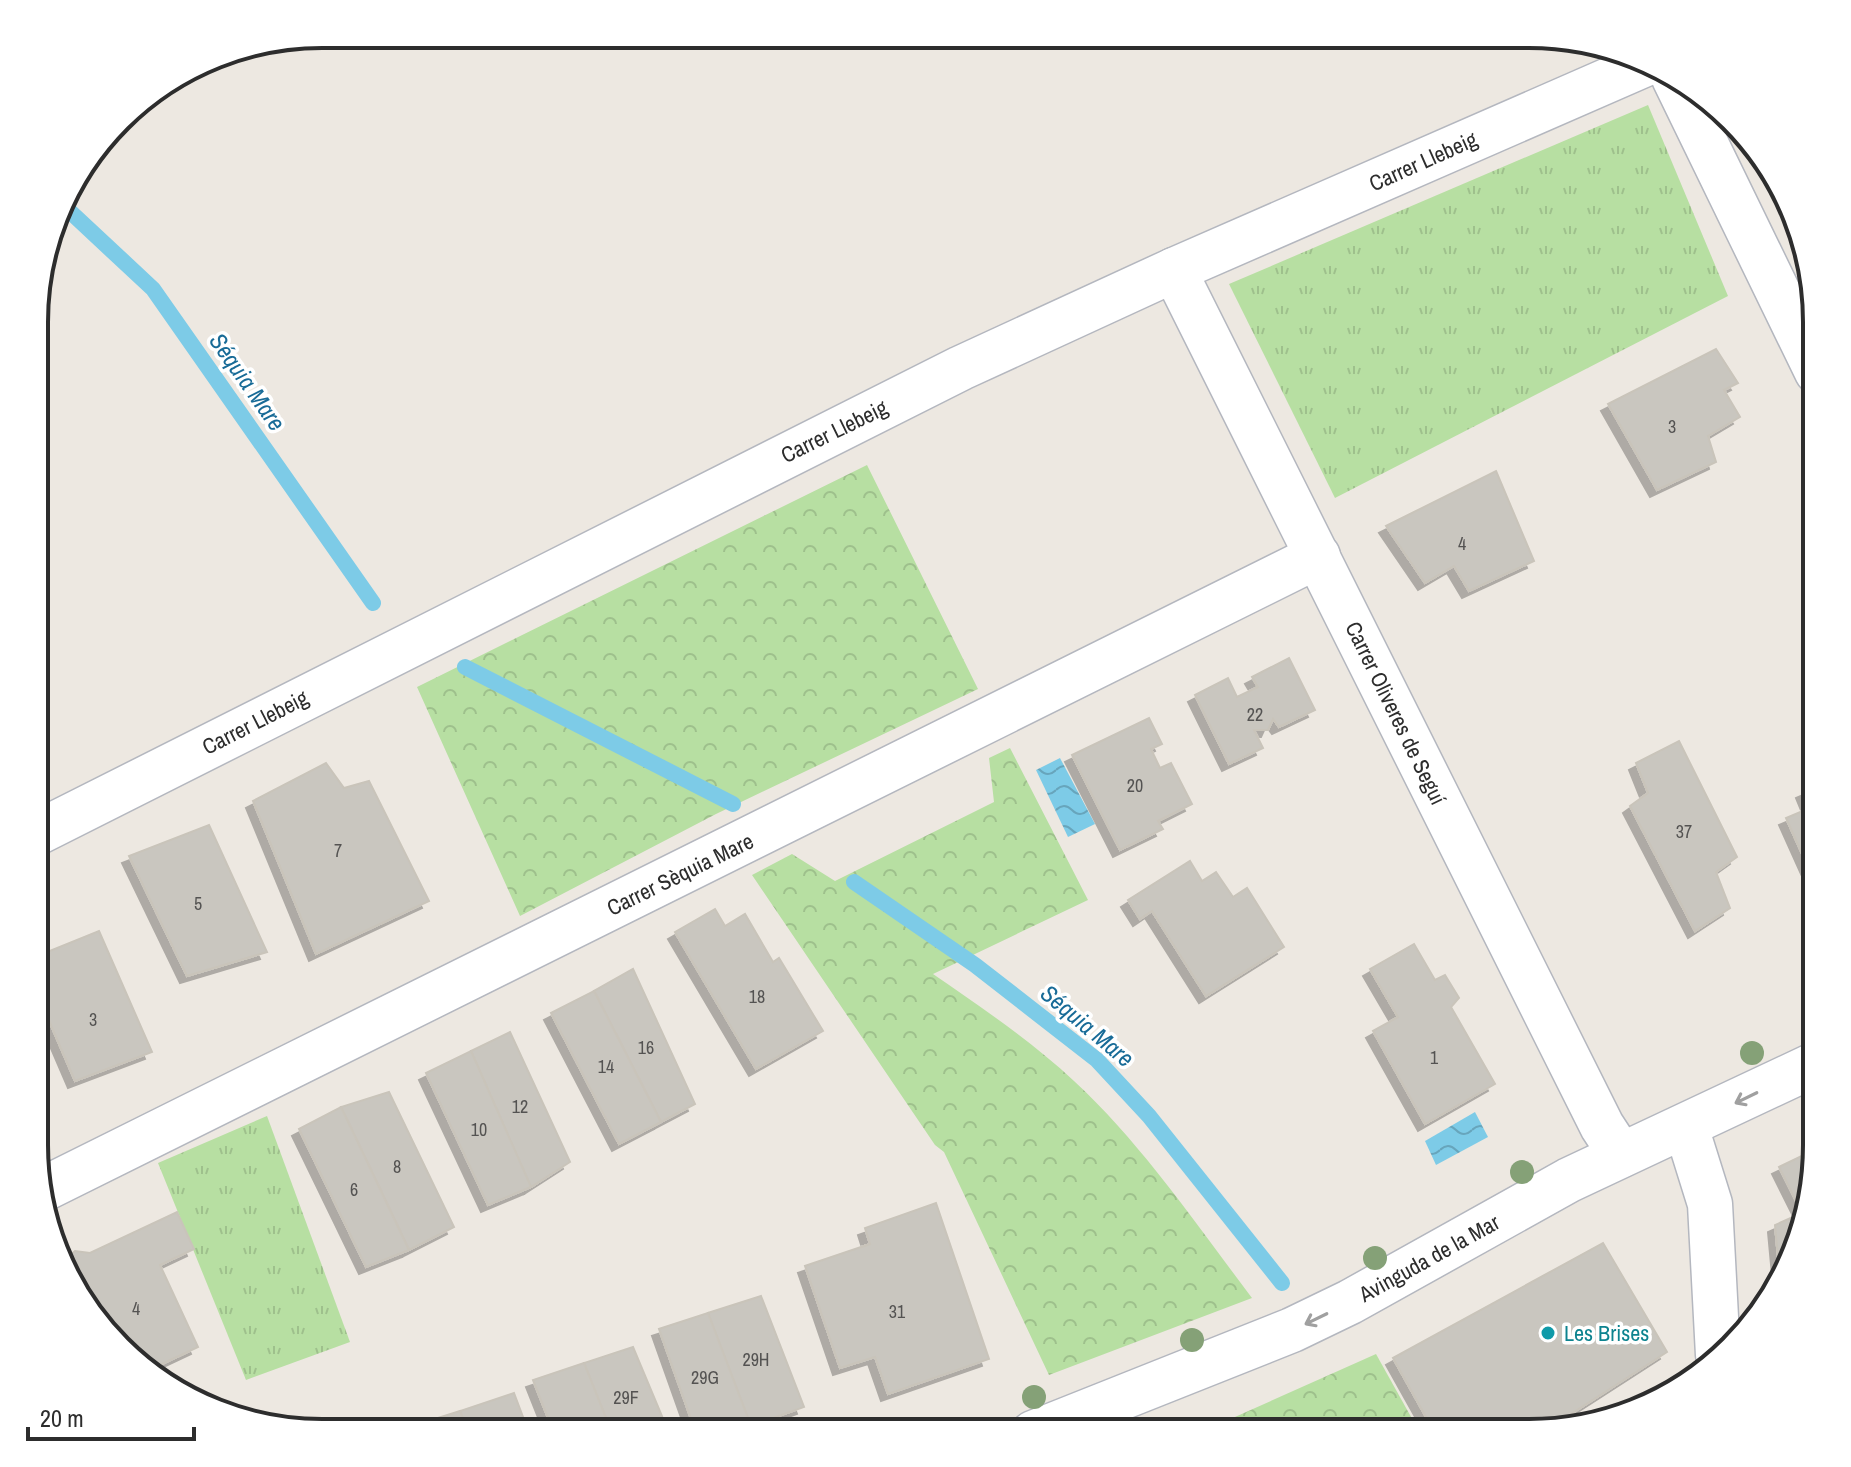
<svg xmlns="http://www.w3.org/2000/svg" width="1851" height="1467" font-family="'Archivo Narrow',sans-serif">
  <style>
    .grass { fill: url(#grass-tufts) }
    .park { fill: url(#park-crowns) }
    .water { fill: url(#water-waves) }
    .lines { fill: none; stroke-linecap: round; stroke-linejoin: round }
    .stream { stroke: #7dcbe7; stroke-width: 16 }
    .building { fill: #c9c6bf; stroke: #c9c4ba; stroke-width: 2; filter: url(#shadow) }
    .minor-casing { stroke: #b4b7bf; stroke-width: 47 }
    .minor { stroke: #fff; stroke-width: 44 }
    .tree { fill: #85a177 }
    .oneway { stroke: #a0a0a0 }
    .culture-dot { fill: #0f9aa8; stroke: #fff; stroke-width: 3 }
    .labels { text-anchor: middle; stroke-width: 7; stroke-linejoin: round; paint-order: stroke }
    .number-label { font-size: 18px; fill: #545352 }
    .street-label { font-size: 22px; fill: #2d2d2d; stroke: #fff }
    .culture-label { font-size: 22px; fill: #0d838f; stroke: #fff; text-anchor: start }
    .water-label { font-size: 24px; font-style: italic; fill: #186b97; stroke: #fff }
    .rim { fill: none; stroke: #2d2d2d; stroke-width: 4 }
  </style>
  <defs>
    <pattern id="grass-tufts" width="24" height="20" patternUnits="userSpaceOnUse" patternTransform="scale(2)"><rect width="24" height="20" fill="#b7dfa2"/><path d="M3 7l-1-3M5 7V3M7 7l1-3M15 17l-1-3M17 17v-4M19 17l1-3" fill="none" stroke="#9ec08c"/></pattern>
    <pattern id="park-crowns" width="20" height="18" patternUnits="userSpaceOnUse" patternTransform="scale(2)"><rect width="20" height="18" fill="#b7dfa2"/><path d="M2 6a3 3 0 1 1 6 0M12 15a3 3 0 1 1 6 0" fill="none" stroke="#9ec08c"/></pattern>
    <pattern id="water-waves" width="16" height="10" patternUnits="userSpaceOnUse" patternTransform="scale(2)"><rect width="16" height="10" fill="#7dcbe7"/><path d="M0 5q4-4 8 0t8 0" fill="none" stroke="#67a5bc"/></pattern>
    <filter id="shadow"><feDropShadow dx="-7" dy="7" stdDeviation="0" flood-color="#0004"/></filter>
  </defs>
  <rect width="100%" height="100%" fill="#ede8e1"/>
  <!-- grass -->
  <g class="grass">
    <path d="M 1648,105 L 1728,296 L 1335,498 L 1229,284 Z"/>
    <path d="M 267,1116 L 350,1342 L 246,1380 L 158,1163 Z"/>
  </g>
  <!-- park -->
  <g class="park">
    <path d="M 867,465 L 978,689 L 716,814 L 520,916 L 417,687 Z"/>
    <path d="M 1010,748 L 1088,900 L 933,974 C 981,1007 1031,1041 1074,1081 C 1142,1144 1196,1224 1252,1298 L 1049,1375 L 944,1152 L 935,1145 L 752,875 L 792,854 L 835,881 L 994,802 L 989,758 Z"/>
    <path d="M 1376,1354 L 1420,1433 L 1199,1433 Z"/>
  </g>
  <!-- water -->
  <g class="water">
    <path d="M 1060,758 L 1095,824 L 1068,837 L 1036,770 Z"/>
    <path d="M 1475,1112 L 1488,1137 L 1436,1165 L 1425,1141 Z"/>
  </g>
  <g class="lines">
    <!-- stream -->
    <g class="stream">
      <path d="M 63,205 L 153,289 L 373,603"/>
      <path d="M 465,667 L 733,804"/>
      <path d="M 854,882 L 975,965 L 1097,1060 L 1149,1116 L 1282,1283"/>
    </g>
  </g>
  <!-- building -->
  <g class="building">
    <path d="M 1716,349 L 1738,383 L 1724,390 L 1740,417 L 1708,436 L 1716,462 L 1657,490 L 1608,404 Z"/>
    <path d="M 1496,471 L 1534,561 L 1469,591 L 1454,566 L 1425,583 L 1386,526 Z"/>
    <path d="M 1289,658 L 1315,710 L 1279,727 L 1273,719 L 1268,730 L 1254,730 L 1263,748 L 1229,764 L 1195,695 L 1228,678 L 1237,697 L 1258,687 L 1252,677 Z"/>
    <path d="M 1149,718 L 1162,744 L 1151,749 L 1160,768 L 1171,763 L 1192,804 L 1158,821 L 1163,829 L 1120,850 L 1072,755 Z"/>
    <path d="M 1679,741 L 1737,857 L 1716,872 L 1730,908 L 1695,931 L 1630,806 L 1648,793 L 1636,763 Z"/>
    <path d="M 326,763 L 344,788 L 369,781 L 429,901 L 316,954 L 253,801 Z"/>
    <path d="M 1817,785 L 1817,887 L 1786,818 L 1810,808 L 1803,791 Z"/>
    <path d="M 209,825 L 267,952 L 187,976 L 129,856 Z"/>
    <path d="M 1190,861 L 1202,881 L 1216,872 L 1233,897 L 1247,888 L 1284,947 L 1206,996 L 1152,911 L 1140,919 L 1128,900 Z"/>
    <path d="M 715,909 L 725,926 L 745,914 L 773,962 L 779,958 L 823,1031 L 756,1069 L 675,932 Z"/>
    <path d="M 99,931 L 152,1052 L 75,1081 L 35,988 L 35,957 Z"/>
    <path d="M 1414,944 L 1435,980 L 1445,975 L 1459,998 L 1451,1007 L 1495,1084 L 1425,1124 L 1373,1031 L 1398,1017 L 1370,969 Z"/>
    <path d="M 633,969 L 695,1104 L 661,1122 L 594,991 Z"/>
    <path d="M 594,991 L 661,1122 L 619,1144 L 551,1013 Z"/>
    <path d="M 510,1032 L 570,1162 L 531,1187 L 471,1051 Z"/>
    <path d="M 471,1051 L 531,1187 L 488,1205 L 426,1073 Z"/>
    <path d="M 389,1092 L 454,1227 L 409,1250 L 341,1107 Z"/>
    <path d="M 341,1107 L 409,1250 L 366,1267 L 299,1129 Z"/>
    <path d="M 1816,1149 L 1816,1164 L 1795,1256 L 1780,1279 L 1775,1225 L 1802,1213 L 1779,1167 Z"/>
    <path d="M 936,1203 L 989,1359 L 888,1394 L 875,1357 L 840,1368 L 805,1266 L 870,1244 L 865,1228 Z"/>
    <path d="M 177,1212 L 194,1249 L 160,1265 L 198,1347 L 147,1371 L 132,1361 L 64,1272 L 61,1263 L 75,1251 L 90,1253 Z"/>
    <path d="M 1603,1243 L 1667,1352 L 1546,1430 L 1529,1433 L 1435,1433 L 1393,1358 Z"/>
    <path d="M 761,1296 L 804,1407 L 751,1426 L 708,1313 Z"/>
    <path d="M 708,1313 L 751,1426 L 736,1433 L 696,1433 L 659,1329 Z"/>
    <path d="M 633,1347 L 669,1433 L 612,1433 L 584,1363 Z"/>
    <path d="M 584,1363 L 612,1433 L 554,1433 L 533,1380 Z"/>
    <path d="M 514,1393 L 529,1433 L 468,1432 L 460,1411 Z"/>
    <path d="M 460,1411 L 468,1432 L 412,1432 L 409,1427 Z"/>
  </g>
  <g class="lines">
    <!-- minor casing -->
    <g class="minor-casing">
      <g id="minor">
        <path d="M 1674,78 L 1817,372"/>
        <path d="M 1174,270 L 1602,1126 L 1621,1155"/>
        <path d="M 35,834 L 961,368 L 1174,270 L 1650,62"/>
        <path d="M 1686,1127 L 1710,1204 L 1718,1355"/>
        <path d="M 42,1190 L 1318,556"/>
        <path d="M 1033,1433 L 1292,1330 L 1350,1302 L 1569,1180 L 1816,1064"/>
      </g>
    </g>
    <!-- minor -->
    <use href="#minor" class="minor"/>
  </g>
  <!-- trees -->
  <g class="tree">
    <circle cx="1752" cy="1053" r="12"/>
    <circle cx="1522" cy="1172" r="12"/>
    <circle cx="1375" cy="1258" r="12"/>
    <circle cx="1192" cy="1340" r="12"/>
    <circle cx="1034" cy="1397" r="12"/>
  </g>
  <!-- one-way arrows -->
  <defs><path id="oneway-shaft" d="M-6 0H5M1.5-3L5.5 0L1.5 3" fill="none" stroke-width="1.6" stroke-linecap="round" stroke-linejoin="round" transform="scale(2)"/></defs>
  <g class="oneway">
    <use href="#oneway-shaft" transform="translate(1746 1098) rotate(154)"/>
    <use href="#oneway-shaft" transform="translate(1316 1319) rotate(154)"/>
  </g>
  <!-- markers -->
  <circle class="culture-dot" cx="1548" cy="1333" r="8"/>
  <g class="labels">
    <!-- number labels -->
    <g class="number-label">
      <text x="1672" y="433">3</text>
      <text x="1462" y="550">4</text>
      <text x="1255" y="721">22</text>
      <text x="1135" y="792">20</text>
      <text x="1684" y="838">37</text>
      <text x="338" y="857">7</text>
      <text x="198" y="910">5</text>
      <text x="757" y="1003">18</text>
      <text x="93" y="1026">3</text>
      <text x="646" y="1054">16</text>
      <text x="1434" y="1064">1</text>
      <text x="606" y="1073">14</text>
      <text x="520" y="1113">12</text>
      <text x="479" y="1136">10</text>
      <text x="397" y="1173">8</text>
      <text x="354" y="1196">6</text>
      <text x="136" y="1315">4</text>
      <text x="897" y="1318">31</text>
      <text x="756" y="1366">29H</text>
      <text x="705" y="1384">29G</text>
      <text x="626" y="1404">29F</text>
    </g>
    <!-- street labels -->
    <g class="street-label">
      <text transform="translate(1423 161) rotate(-24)" y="8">Carrer Llebeig</text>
      <text transform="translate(834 431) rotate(-26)" y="8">Carrer Llebeig</text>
      <text transform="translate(1396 713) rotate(64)" y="8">Carrer Oliveres de Seguí</text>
      <text transform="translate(255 722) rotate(-27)" y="8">Carrer Llebeig</text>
      <text transform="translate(680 874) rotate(-26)" y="8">Carrer Sèquia Mare</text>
      <text transform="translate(1429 1258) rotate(-29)" y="8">Avinguda de la Mar</text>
    </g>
    <!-- culture labels -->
    <g class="culture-label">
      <text x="1564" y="1341">Les Brises</text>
    </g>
    <!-- water labels -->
    <g class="water-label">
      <text transform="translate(247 382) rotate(55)" y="8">Séquia Mare</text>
      <text transform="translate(1087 1026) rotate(40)" y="8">Séquia Mare</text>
    </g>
  </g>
  <!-- crop -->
  <path d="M0 0H1851V1467H0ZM322 48H1529A274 274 0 0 1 1803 322V1145A274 274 0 0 1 1529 1419H322A274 274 0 0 1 48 1145V322A274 274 0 0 1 322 48Z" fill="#fff" fill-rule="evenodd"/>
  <path class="rim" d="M322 48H1529A274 274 0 0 1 1803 322V1145A274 274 0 0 1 1529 1419H322A274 274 0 0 1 48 1145V322A274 274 0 0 1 322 48Z"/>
  <!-- scale -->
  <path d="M28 1427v12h166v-12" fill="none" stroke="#2d2d2d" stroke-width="4"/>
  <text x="40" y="1427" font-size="24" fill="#2d2d2d" stroke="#ffffff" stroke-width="6" paint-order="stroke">20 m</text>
</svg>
